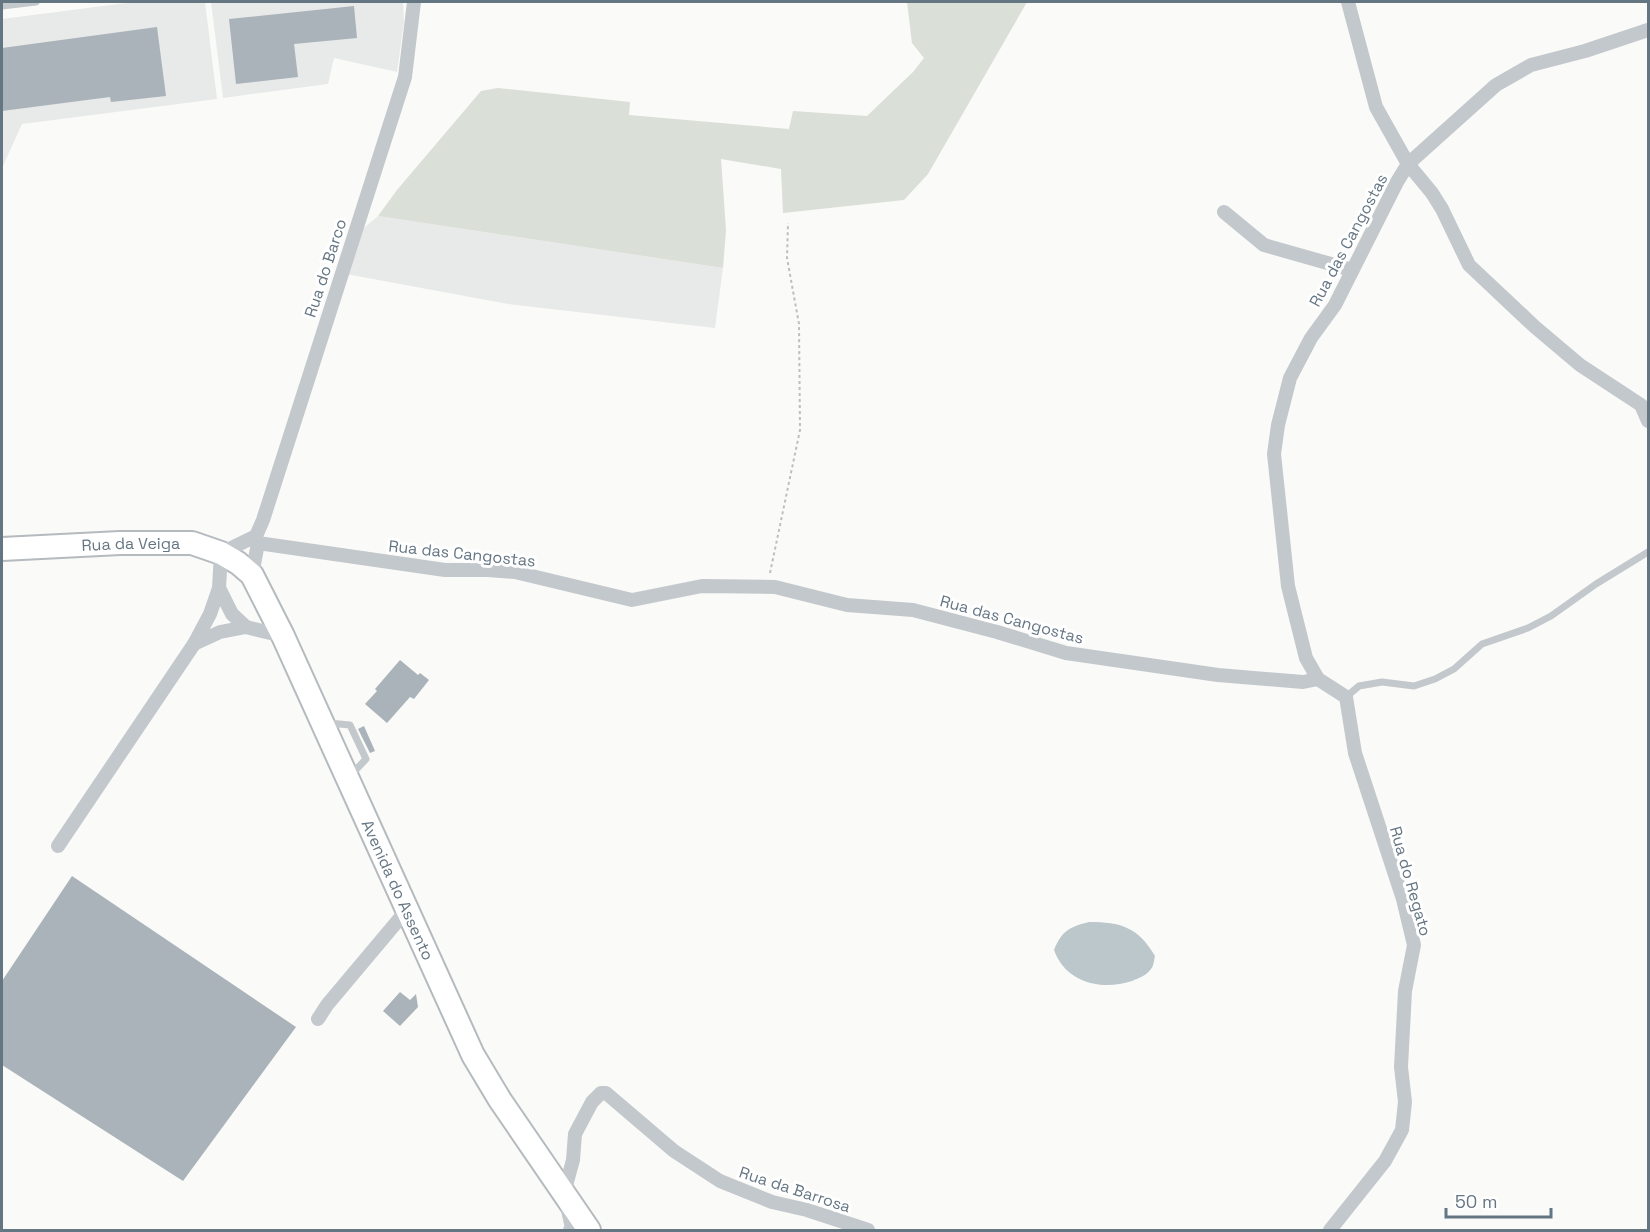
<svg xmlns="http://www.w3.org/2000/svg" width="1650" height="1232" font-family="'Space Grotesk',sans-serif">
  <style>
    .built { fill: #e8e9e9 }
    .green { fill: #dadfd7 }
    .water { fill: #bbc7cb }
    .building { fill: #aab3b9 }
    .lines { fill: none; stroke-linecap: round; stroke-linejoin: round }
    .primary-casing { stroke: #b5babe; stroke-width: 26 }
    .path { stroke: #bbbfc2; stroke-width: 2; stroke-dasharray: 3 3; stroke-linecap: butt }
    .service { stroke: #c3c8cc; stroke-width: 7 }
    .minor { stroke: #c3c8cc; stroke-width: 14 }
    .primary { stroke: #fff; stroke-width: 22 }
    .labels { text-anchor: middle; stroke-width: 6; stroke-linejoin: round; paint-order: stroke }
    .street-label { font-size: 16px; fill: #657683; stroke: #fff }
  </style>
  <rect width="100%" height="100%" fill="#fafaf8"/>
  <!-- built -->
  <g class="built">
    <path d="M 134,2 L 205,2 L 217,99 L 22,124 L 2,168 L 2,19 Z"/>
    <path d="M 211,2 L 403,2 L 404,22 L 397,72 L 334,58 L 328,84 L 223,98 Z"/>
    <path d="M 378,216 L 723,268 L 715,328 L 508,304 L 346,274 L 359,232 Z"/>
  </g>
  <!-- green -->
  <path class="green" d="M 907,2 L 1027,2 L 928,174 L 904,200 L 783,213 L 781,169 L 721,159 L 726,230 L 723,268 L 378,216 L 397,190 L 481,91 L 498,88 L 630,102 L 629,115 L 789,129 L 793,111 L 867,116 L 913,72 L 924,58 L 912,43 Z"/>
  <!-- water -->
  <path class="water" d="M 1089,922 C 1121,922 1138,927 1155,956 C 1154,959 1154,966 1151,969 C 1147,975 1139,978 1132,981 C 1101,991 1066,983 1054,950 C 1062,931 1069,927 1089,922 Z"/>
  <!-- building -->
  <g class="building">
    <path d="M 354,6 L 357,38 L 294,44 L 298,77 L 236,84 L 229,19 Z"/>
    <path d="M 157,27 L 166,96 L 111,102 L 110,97 L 2,111 L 2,48 Z"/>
    <path d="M 400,660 L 418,675 L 420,673 L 429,680 L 414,699 L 410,697 L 387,723 L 365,704 L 377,691 L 375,689 Z"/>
    <path d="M 364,726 L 375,751 L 370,753 L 358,729 Z"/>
    <path d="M 72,876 L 296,1027 L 183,1181 L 2,1065 L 2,981 Z"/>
    <path d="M 400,992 L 410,1000 L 416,994 L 418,1007 L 400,1026 L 383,1011 Z"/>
  </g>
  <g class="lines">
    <!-- primary casing -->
    <g class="primary-casing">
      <g id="primary">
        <path id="s1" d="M 2,549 L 120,543 L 192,543 L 221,553 L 238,563 L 252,575 L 283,636 L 473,1055 L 500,1100 L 589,1230"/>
      </g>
    </g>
    <!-- path -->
    <path class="path" d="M 770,573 L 800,430 L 799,324 L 787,258 L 788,223"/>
    <!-- service -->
    <g class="service">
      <path d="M 2,6 L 36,2"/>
      <path d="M 1346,697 L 1359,686 L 1382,682 L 1414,686 L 1435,679 L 1454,669 L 1482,644 L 1528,628 L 1551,616 L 1596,584 L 1648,552"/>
      <path d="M 328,723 L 350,725 L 366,759 L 350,776"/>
    </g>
    <!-- minor -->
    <g class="minor">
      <path d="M 1348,2 L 1376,107 L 1408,164 L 1432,193 L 1442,209 L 1469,265 L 1535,327 L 1580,365 L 1641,405 L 1648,421"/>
      <path d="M 1224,212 L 1264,245 L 1352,270"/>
      <path d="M 258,543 L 445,570 L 488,570 L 515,572 L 632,600 L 702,586 L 775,587 L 847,605 L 913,610 L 997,632 L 1066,653 L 1218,675 L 1303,682 L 1318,679"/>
      <path d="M 252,575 L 258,543 L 256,536 L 263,520 L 405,77 L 414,2"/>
      <path d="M 219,588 L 232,614 L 246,627"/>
      <path d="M 194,644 L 220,632 L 246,627 L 283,636"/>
      <path d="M 58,846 L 194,644 L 210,614 L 219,588 L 221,553 L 256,536"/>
      <path d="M 318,1019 L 327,1005 L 406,911"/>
      <path d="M 570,1230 L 572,1228 L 564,1193 L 573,1160 L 575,1134 L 592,1102 L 601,1093 L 606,1093 L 674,1151 L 720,1181 L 772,1202 L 807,1210 L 868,1230"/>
      <path d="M 1330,1230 L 1385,1161 L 1402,1130 L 1405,1102 L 1401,1067 L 1405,991 L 1414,945 L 1403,899 L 1355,753 L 1346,697 L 1318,679 L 1306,658 L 1288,586 L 1274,454 L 1278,425 L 1290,378 L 1311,338 L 1335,305 L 1397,182 L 1408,164 L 1496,85 L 1531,65 L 1585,51 L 1648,30"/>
    </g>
    <!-- primary -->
    <use href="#primary" class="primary"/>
  </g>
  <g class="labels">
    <!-- street labels -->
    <g class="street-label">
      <text transform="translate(1348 240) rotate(-62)" y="6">Rua das Cangostas</text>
      <text transform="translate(325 268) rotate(-72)" y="6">Rua do Barco</text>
      <text dy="6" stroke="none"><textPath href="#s1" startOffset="129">Rua da Veiga</textPath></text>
      <text transform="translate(462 553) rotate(6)" y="6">Rua das Cangostas</text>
      <text transform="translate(1012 619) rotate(15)" y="6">Rua das Cangostas</text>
      <text transform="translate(1411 881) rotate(74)" y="6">Rua do Regato</text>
      <text dy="6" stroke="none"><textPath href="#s1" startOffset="606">Avenida do Assento</textPath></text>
      <text transform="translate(795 1189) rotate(18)" y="6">Rua da Barrosa</text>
    </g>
  </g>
  <!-- border -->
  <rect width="1650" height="1232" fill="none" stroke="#657683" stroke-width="6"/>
  <!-- scale -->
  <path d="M1446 1208v9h105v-9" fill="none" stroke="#657683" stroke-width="3"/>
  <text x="1455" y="1208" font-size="18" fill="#657683" stroke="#ffffff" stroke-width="4.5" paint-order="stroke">50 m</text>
</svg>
